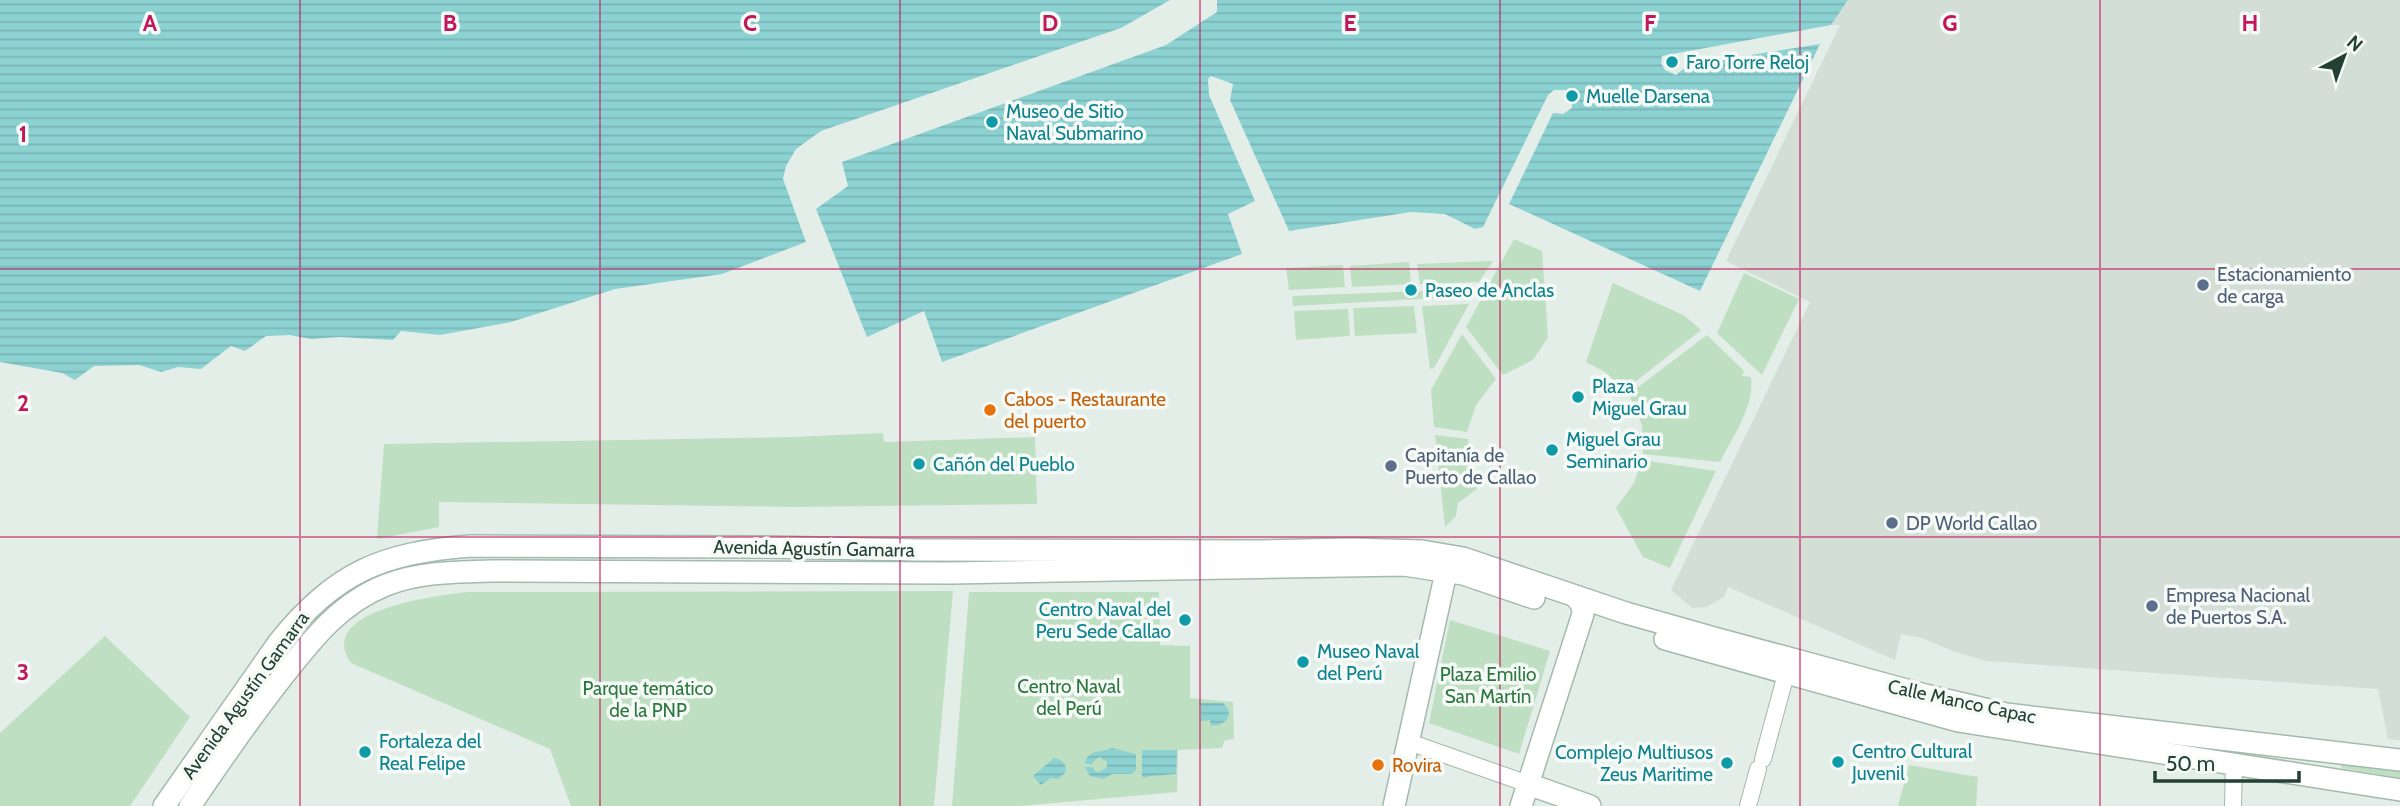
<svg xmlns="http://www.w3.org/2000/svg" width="2400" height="806" font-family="Cabin,sans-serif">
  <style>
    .built { fill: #d3ded7 }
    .green { fill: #bedfc1 }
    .water { fill: url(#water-rules) }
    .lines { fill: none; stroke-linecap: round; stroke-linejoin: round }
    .street-casing { stroke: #a6b6ae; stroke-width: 18 }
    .secondary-casing { stroke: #a3baae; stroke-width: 24 }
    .street { stroke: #fff; stroke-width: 16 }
    .secondary { stroke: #fff; stroke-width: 21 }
    .grid { fill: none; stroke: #c2185b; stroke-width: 2; stroke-opacity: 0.55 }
    .culture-dot { fill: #0f9aa8; stroke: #f5faf7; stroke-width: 2.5 }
    .service-dot { fill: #5c6f8a; stroke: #f5faf7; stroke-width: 2.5 }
    .food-dot { fill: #e8710a; stroke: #f5faf7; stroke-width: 2.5 }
    .labels { text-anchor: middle; stroke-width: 7; stroke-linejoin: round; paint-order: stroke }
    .culture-label { font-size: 19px; fill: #0d838f; stroke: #f5faf7; text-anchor: start }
    .service-label { font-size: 19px; fill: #4e5e75; stroke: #f5faf7; text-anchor: start }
    .food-label { font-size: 19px; fill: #c56008; stroke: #f5faf7; text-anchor: start }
    .street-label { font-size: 19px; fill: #234034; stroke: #f5faf7 }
    .park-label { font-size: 19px; fill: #2d773e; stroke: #f5faf7 }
    .grid-label { font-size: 23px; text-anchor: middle; font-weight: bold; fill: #c2185b; stroke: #f5faf7; stroke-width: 7; stroke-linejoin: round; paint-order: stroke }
  </style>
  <defs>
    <pattern id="water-rules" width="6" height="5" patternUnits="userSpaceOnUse" patternTransform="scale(1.75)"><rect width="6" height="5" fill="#8dd2d2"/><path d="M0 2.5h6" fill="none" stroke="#79b5b5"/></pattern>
  </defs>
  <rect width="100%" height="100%" fill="#e4eee8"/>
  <!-- built -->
  <path class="built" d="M 1848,0 L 2400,0 L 2400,740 L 2388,739 L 2378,689 L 1987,661 L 1955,652 L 1922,638 L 1901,634 L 1895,660 L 1728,587 L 1724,597 L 1706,607 L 1692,608 L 1671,590 L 1810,302 L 1726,261 L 1840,25 L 1831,25 Z"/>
  <!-- green -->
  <g class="green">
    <path d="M 1514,239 L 1542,251 L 1548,337 L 1533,360 L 1503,375 L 1466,327 Z"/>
    <path d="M 1493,261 L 1479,282 L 1420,284 L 1417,264 Z"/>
    <path d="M 1409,262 L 1411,284 L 1352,287 L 1350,266 Z"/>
    <path d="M 1343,265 L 1345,287 L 1289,290 L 1286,268 Z"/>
    <path d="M 1744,273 L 1799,299 L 1762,375 L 1717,333 Z"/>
    <path d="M 1613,283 L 1685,316 L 1701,330 L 1625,390 L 1605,372 L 1586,362 Z"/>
    <path d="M 1478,289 L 1474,296 L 1293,306 L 1292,296 Z"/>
    <path d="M 1469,304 L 1434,368 L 1430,369 L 1422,306 Z"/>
    <path d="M 1414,306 L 1417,333 L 1355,336 L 1353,308 Z"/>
    <path d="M 1348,309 L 1350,336 L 1296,340 L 1294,311 Z"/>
    <path d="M 1462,334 L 1496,379 L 1476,405 L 1467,432 L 1434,427 L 1431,390 Z"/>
    <path d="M 1707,335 L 1744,371 L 1742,376 L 1751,377 C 1755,407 1732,437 1720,462 L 1643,454 L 1642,425 L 1629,394 Z"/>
    <path d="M 883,433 L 884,442 L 1035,437 L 1037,504 L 793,507 L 439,502 L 439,527 L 377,539 L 384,444 L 793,437 Z"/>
    <path d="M 1435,435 L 1468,439 L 1470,468 L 1477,489 L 1458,503 L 1456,516 L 1445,527 Z"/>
    <path d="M 1642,460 L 1716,471 L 1670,568 L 1643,557 L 1616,508 L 1634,483 Z"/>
    <path d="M 953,591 L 934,806 L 571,806 L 550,749 L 351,663 C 314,610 438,595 469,592 Z"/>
    <path d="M 969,592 L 1159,592 L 1160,645 L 1190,646 L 1190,698 L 1233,702 L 1234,739 L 1225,740 L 1222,748 L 1178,750 L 1177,792 L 1021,806 L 952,806 Z"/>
    <path d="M 1450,620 L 1550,651 L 1519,754 L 1429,723 Z"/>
    <path d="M 105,636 L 190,717 L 130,806 L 0,806 L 0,733 Z"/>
    <path d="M 2343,761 L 2400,771 L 2400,778 L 2342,768 L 2340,764 Z"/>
    <path d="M 1909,765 L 1978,777 L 1976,806 L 1898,806 Z"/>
  </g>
  <!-- water -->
  <g class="water">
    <path d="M 0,0 L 1170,0 L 1121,28 L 821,131 L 796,149 L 786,166 L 783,179 L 806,242 L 722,274 L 615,289 L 511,322 L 440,335 L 401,331 L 393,340 L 339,337 L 311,339 L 290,335 L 266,336 L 245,351 L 231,346 L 201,369 L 178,367 L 161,372 L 139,365 L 94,366 L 75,380 L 62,373 L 0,362 Z"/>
    <path d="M 1217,0 L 1848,0 L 1831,25 L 1662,56 L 1661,63 L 1665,70 L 1676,75 L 1688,65 L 1820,44 L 1700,291 L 1509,204 L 1553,113 L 1563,114 L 1572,108 L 1572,96 L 1565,90 L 1554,90 L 1548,95 L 1483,227 L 1475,229 L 1445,214 L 1411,212 L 1289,231 L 1230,100 L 1233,84 L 1211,76 L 1208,79 L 1209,95 L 1255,201 L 1228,214 L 1242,254 L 942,362 L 924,311 L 867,337 L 816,209 L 848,186 L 842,162 L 1166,45 L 1217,12 Z"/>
    <path d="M 1201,703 L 1223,703 C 1236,715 1225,726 1211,726 L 1210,720 L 1201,721 Z"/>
    <path d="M 1112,748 L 1136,754 L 1136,770 L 1132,774 L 1112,774 L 1104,779 L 1090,776 L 1085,767 L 1092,767 L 1096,772 L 1100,772 L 1107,767 L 1107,762 L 1100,757 L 1096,759 L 1092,764 L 1085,764 C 1087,749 1101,753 1112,748 Z"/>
    <path d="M 1142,750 L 1177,750 L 1176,774 L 1151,776 L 1144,778 L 1142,776 Z"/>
    <path d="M 1054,758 C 1062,759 1068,765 1065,773 L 1058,779 L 1051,778 L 1041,785 L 1033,776 Z"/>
  </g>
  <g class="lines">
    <!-- street casing -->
    <g class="street-casing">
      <g id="street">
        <path d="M 1409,742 L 1528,784"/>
        <path d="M 1763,759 L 1786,674"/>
        <path d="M 1748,806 L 1758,769"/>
        <path d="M 2233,806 L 2234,762"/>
      </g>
    </g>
    <!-- secondary casing -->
    <g class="secondary-casing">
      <g id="secondary">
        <path d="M 1665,639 L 1958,721 L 2400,790"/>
        <path d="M 1528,784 L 1590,806"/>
        <path d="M 164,806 L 279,642 C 335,572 382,553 470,546 L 767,547 L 920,550 L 1259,551 L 1351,549 L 1422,551 L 1463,558 L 1626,613 L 1718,639 L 1925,695 L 2006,714 L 2400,760"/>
        <path d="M 190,806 C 219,763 248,721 280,680 C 311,641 338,604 386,585 C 419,572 455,572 491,571 L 952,573 L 1404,565 L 1463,574 L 1534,598"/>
        <path d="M 1394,806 L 1449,559"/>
        <path d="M 1521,806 L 1583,614 L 1582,605 L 1575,596"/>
      </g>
    </g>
    <!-- street -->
    <use href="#street" class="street"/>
    <!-- secondary -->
    <use href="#secondary" class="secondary"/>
  </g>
  <!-- grid -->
  <path class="grid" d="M 300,0 L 300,806M 600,0 L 600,806M 900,0 L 900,806M 1200,0 L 1200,806M 1500,0 L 1500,806M 1800,0 L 1800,806M 2100,0 L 2100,806M 0,269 L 2400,269M 0,537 L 2400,537"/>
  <!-- markers -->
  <g class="culture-dot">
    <circle cx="1672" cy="62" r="7"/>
    <circle cx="1572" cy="96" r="7"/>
    <circle cx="992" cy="122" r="7"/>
    <circle cx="1411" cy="290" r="7"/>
    <circle cx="1578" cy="397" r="7"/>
    <circle cx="1552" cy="450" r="7"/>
    <circle cx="919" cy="464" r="7"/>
    <circle cx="1185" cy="620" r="7"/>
    <circle cx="1303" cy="662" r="7"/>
    <circle cx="365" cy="752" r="7"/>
    <circle cx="1838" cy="762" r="7"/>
    <circle cx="1727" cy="763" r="7"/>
  </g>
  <g class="service-dot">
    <circle cx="2203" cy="285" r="7"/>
    <circle cx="1391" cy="466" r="7"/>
    <circle cx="1892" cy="523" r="7"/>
    <circle cx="2152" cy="606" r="7"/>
  </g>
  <g class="food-dot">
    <circle cx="990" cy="410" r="7"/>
    <circle cx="1378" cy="765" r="7"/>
  </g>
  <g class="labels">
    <!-- culture labels -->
    <g class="culture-label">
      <text x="1686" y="69">Faro Torre Reloj</text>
      <text x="1586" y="103">Muelle Darsena</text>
      <text x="1006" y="118">Museo de Sitio<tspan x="1006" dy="22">Naval Submarino</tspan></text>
      <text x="1425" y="297">Paseo de Anclas</text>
      <text x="1592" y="393">Plaza<tspan x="1592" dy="22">Miguel Grau</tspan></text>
      <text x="1566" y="446">Miguel Grau<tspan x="1566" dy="22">Seminario</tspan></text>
      <text x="933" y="471">Cañón del Pueblo</text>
      <text x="1171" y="616" text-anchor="end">Centro Naval del<tspan x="1171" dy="22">Peru Sede Callao</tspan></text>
      <text x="1317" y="658">Museo Naval<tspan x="1317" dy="22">del Perú</tspan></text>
      <text x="379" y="748">Fortaleza del<tspan x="379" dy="22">Real Felipe</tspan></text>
      <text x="1852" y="758">Centro Cultural<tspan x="1852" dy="22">Juvenil</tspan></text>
      <text x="1713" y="759" text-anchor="end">Complejo Multiusos<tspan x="1713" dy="22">Zeus Maritime</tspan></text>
    </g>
    <!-- service labels -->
    <g class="service-label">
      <text x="2217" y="281">Estacionamiento<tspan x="2217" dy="22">de carga</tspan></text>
      <text x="1405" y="462">Capitanía de<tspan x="1405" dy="22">Puerto de Callao</tspan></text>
      <text x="1906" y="530">DP World Callao</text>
      <text x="2166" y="602">Empresa Nacional<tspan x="2166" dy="22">de Puertos S.A.</tspan></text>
    </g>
    <!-- food labels -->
    <g class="food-label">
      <text x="1004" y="406">Cabos - Restaurante<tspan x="1004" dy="22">del puerto</tspan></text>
      <text x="1392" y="772">Rovira</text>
    </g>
    <!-- street labels -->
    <g class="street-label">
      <text transform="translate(814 548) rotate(1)" y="7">Avenida Agustín Gamarra</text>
      <text transform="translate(245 695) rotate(-54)" y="7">Avenida Agustín Gamarra</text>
      <text transform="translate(1962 701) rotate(12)" y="7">Calle Manco Capac</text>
    </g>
    <!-- park labels -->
    <g class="park-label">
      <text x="1488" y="681">Plaza Emilio<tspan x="1488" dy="22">San Martín</tspan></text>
      <text x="1069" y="693">Centro Naval<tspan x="1069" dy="22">del Perú</tspan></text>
      <text x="648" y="695">Parque temático<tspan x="648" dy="22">de la PNP</tspan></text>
    </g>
  </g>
  <g class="grid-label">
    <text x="150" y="31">A</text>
    <text x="450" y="31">B</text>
    <text x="750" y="31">C</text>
    <text x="1050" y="31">D</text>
    <text x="1350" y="31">E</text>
    <text x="1650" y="31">F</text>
    <text x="1950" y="31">G</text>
    <text x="2250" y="31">H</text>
    <text x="23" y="142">1</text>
    <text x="23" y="411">2</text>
    <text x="23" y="680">3</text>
  </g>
  <!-- north arrow -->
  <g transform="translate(2344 56) rotate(41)" stroke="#f5faf7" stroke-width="5" paint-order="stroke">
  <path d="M0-5L12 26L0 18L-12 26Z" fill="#234034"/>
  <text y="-10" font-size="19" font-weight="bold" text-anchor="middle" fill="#234034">N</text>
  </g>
  <!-- scale -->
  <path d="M2155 771v10h144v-10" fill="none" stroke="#234034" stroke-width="3.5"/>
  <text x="2166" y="771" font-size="21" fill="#234034" stroke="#f5faf7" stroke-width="5" paint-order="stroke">50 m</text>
</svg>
